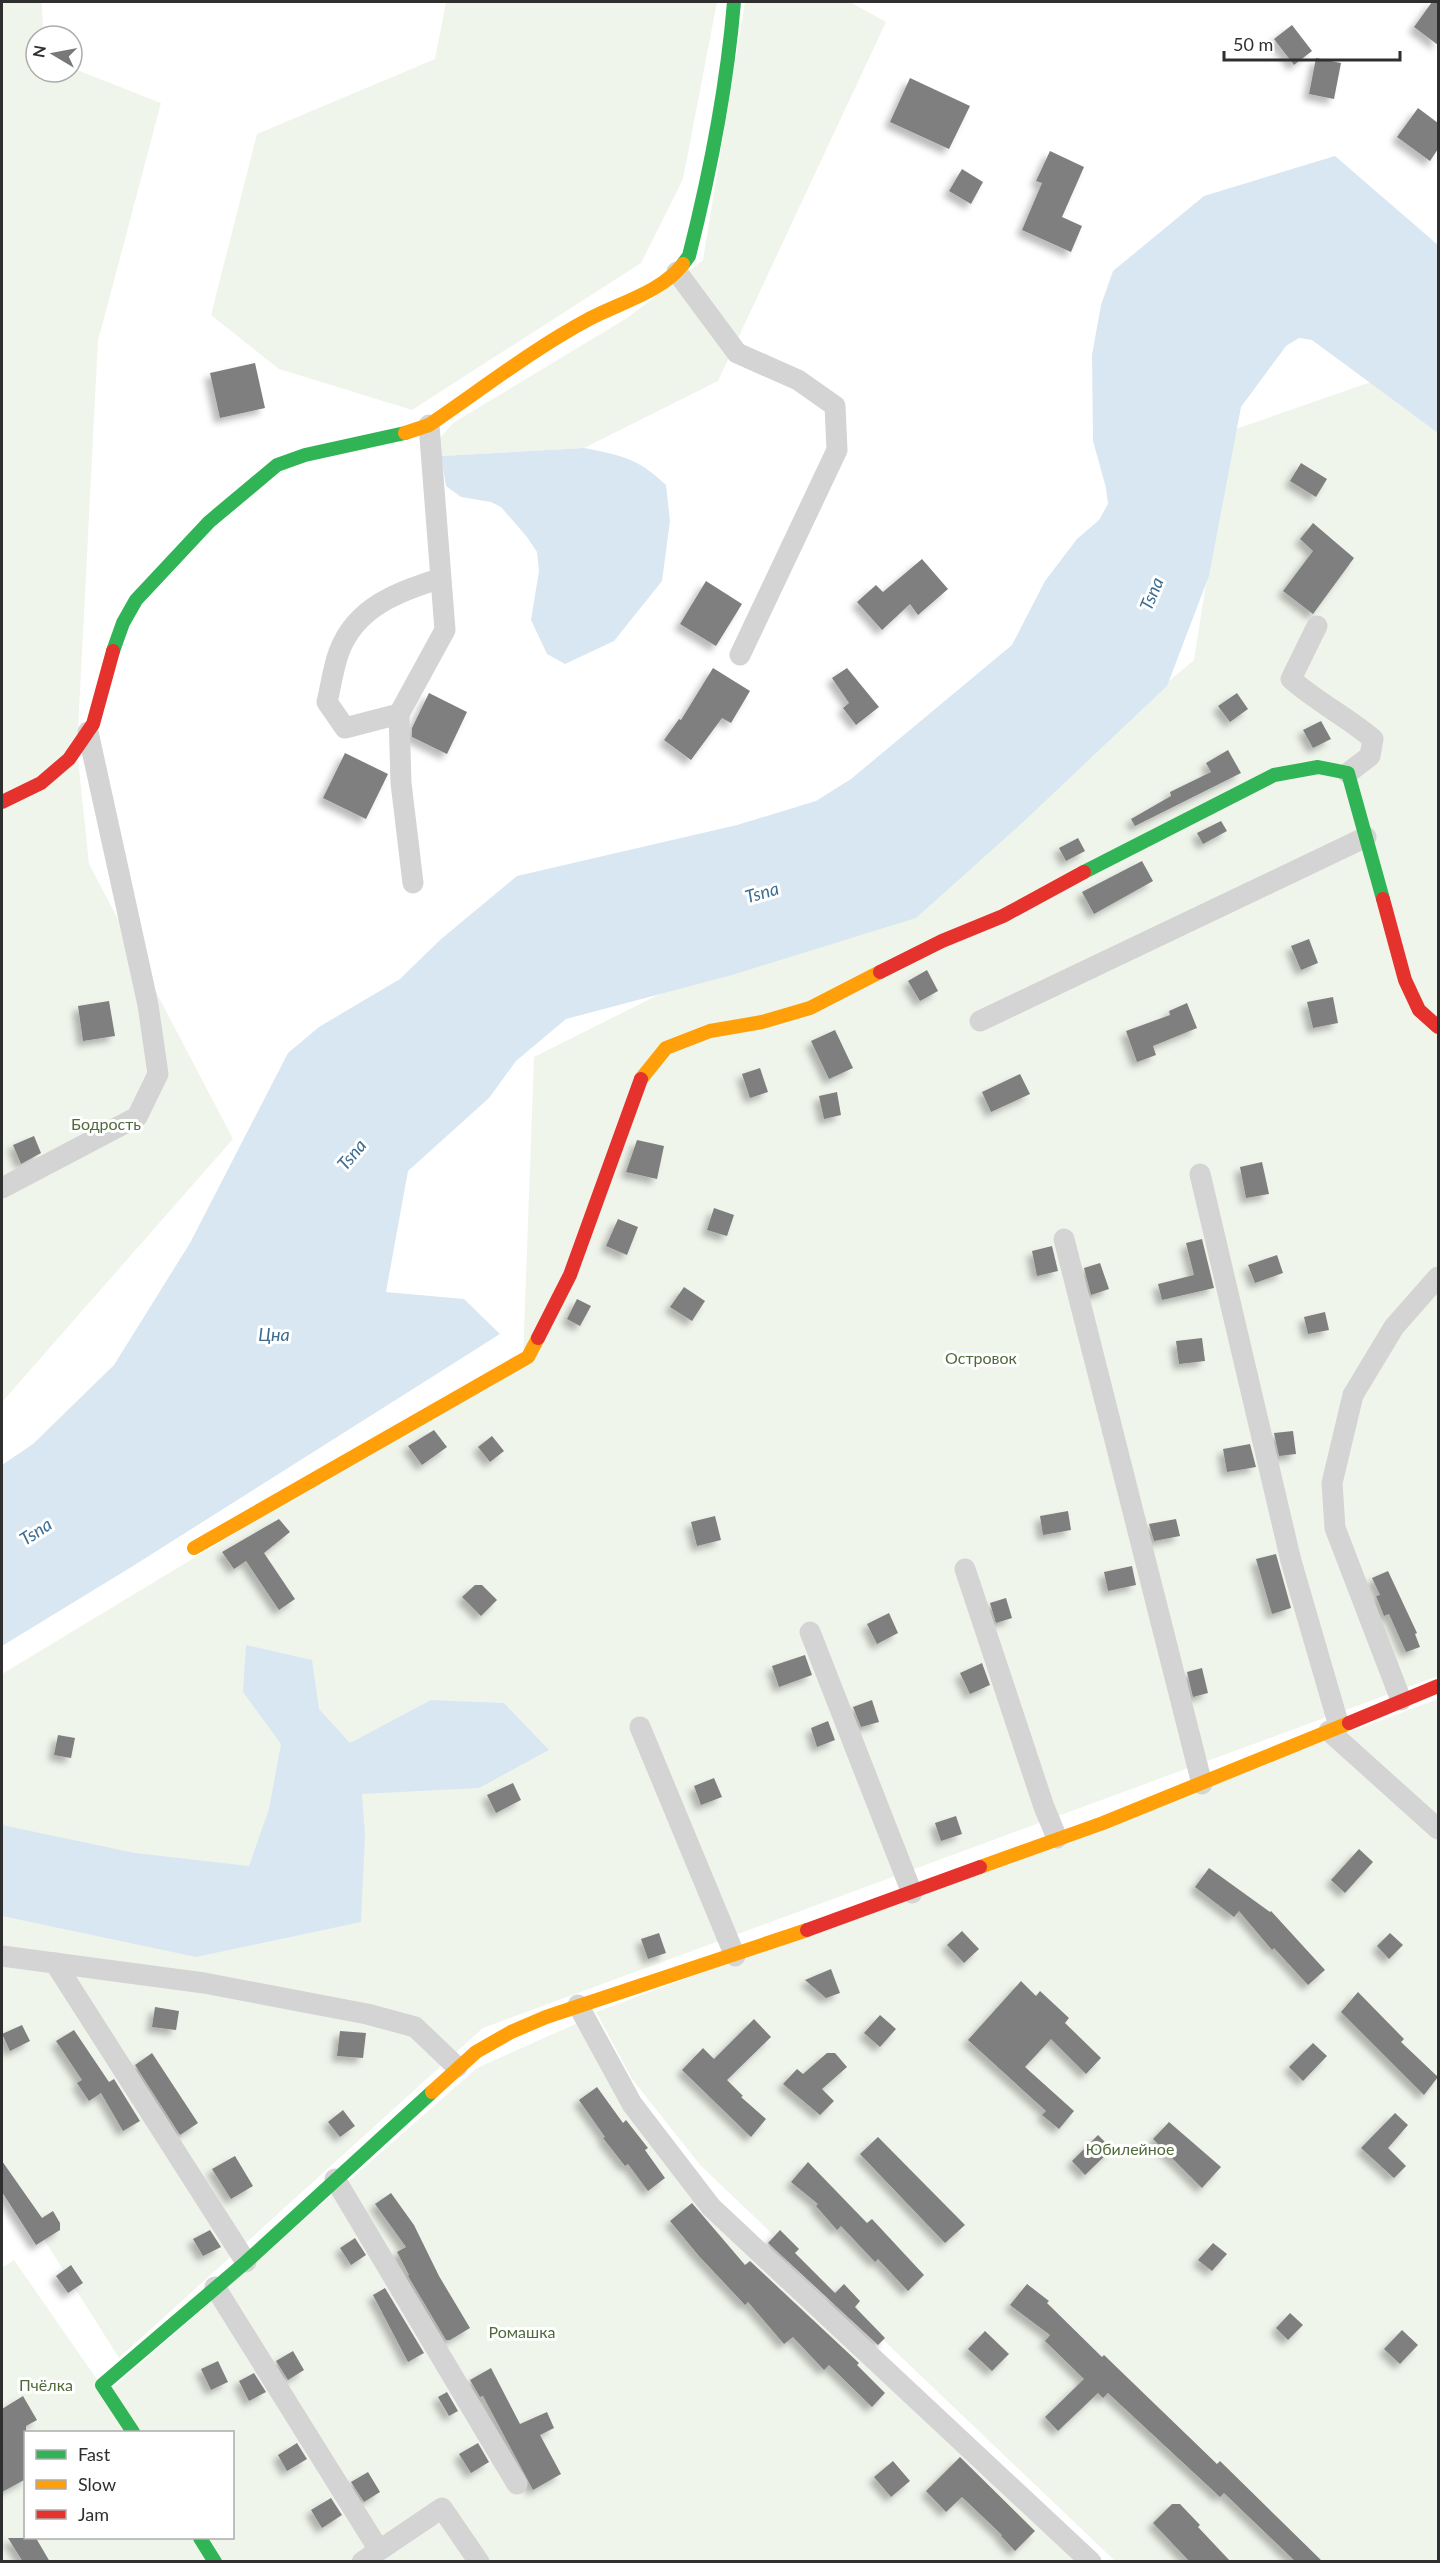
<svg xmlns="http://www.w3.org/2000/svg" width="1440" height="2563" font-family="Lato,sans-serif">
  <style>
    .green { fill: #f0f5ec }
    .water { fill: #d9e7f2 }
    .building { fill: #7f7f7f; filter: url(#shadow) }
    .lines { fill: none; stroke-linecap: round; stroke-linejoin: round }
    .street { stroke: #d4d4d4; stroke-width: 21 }
    .fast { stroke: #30b455; stroke-width: 14 }
    .slow { stroke: #ff9f0a; stroke-width: 14 }
    .jam { stroke: #e5322d; stroke-width: 14 }
    .labels { text-anchor: middle; stroke-width: 6; stroke-linejoin: round; paint-order: stroke }
    .park-label { font-size: 16px; fill: #506b3b; stroke: #fff }
    .water-label { font-size: 18px; font-style: italic; fill: #3c6d92; stroke: #fff }
  </style>
  <defs>
    <filter id="shadow"><feDropShadow dx="-5.5" dy="5.5" stdDeviation="3" flood-color="#0004"/></filter>
  </defs>
  <rect width="100%" height="100%" fill="#fff"/>
  <!-- green -->
  <g class="green">
    <path d="M 2,2 L 42,2 L 43,36 L 36,36 L 36,72 L 72,72 L 72,68 L 161,103 L 98,341 L 77,750 L 89,864 L 233,1139 L 2,1402 Z"/>
    <path d="M 446,2 L 717,2 L 683,179 L 641,263 L 412,410 L 279,369 L 211,315 L 257,134 L 435,59 Z"/>
    <path d="M 745,2 L 850,2 L 886,22 L 718,381 L 584,448 L 441,456 L 440,438 L 453,423 L 627,318 L 703,260 Z"/>
    <path d="M 1391,375 L 1438,409 L 1438,1676 L 483,2028 L 119,2358 L 2,2173 L 2,1674 L 523,1359 L 534,1057 L 994,827 L 1194,660 L 1230,431 Z"/>
    <path d="M 1438,1699 L 1438,2561 L 1115,2561 L 700,2165 L 632,2079 L 596,2012 Z"/>
    <path d="M 582,2021 L 686,2173 L 1092,2561 L 218,2561 L 203,2538 L 232,2538 L 232,2432 L 135,2432 L 108,2392 L 477,2068 Z"/>
    <path d="M 14,2260 L 96,2378 L 130,2432 L 26,2432 L 26,2538 L 194,2538 L 209,2561 L 2,2561 L 2,2268 Z"/>
  </g>
  <!-- water -->
  <g class="water">
    <path d="M 1335,156 L 1438,245 L 1438,433 L 1312,340 L 1299,338 L 1286,346 L 1241,407 L 1209,576 L 1167,686 L 1021,824 L 916,918 L 732,975 L 566,1019 L 516,1061 L 489,1098 L 408,1171 L 386,1292 L 464,1299 L 500,1334 L 133,1566 L 2,1646 L 2,1465 L 33,1444 L 114,1365 L 190,1243 L 288,1053 L 319,1027 L 400,979 L 440,940 L 517,876 L 737,825 L 816,801 L 851,779 L 1012,645 L 1045,581 L 1077,539 L 1099,520 L 1108,504 L 1106,488 L 1093,441 L 1092,355 L 1101,305 L 1113,271 L 1204,196 Z"/>
    <path d="M 584,448 C 620,455 638,458 666,485 L 670,521 L 662,581 L 614,641 L 565,664 L 547,654 L 531,620 L 539,571 L 537,552 L 527,537 L 501,507 L 491,502 L 461,497 L 446,486 L 441,456 Z"/>
    <path d="M 246,1645 L 312,1660 L 319,1709 L 350,1743 L 431,1700 L 504,1703 L 549,1750 L 479,1788 L 362,1794 L 365,1836 L 361,1922 L 196,1957 L 2,1916 L 2,1825 L 135,1853 L 249,1866 L 269,1809 L 281,1744 L 243,1692 Z"/>
  </g>
  <!-- building -->
  <g class="building">
    <path d="M 1432,2 L 1438,2 L 1438,45 L 1414,27 Z"/>
    <path d="M 1292,25 L 1312,51 L 1294,65 L 1274,39 Z"/>
    <path d="M 1316,58 L 1341,63 L 1334,99 L 1309,94 Z"/>
    <path d="M 910,78 L 970,106 L 949,149 L 890,122 Z"/>
    <path d="M 1418,108 L 1438,123 L 1438,149 L 1430,161 L 1397,137 Z"/>
    <path d="M 1050,151 L 1084,167 L 1062,217 L 1082,226 L 1071,252 L 1022,230 L 1042,183 L 1036,181 Z"/>
    <path d="M 962,169 L 983,182 L 971,204 L 949,191 Z"/>
    <path d="M 255,363 L 265,408 L 220,418 L 210,373 Z"/>
    <path d="M 1301,463 L 1327,479 L 1316,497 L 1290,481 Z"/>
    <path d="M 1313,523 L 1354,558 L 1313,614 L 1283,591 L 1313,551 L 1300,539 Z"/>
    <path d="M 922,559 L 948,589 L 918,615 L 910,604 L 882,630 L 857,602 L 876,585 L 883,592 Z"/>
    <path d="M 706,581 L 742,604 L 716,646 L 680,624 Z"/>
    <path d="M 713,668 L 750,691 L 731,723 L 722,718 L 691,760 L 664,740 L 679,719 L 681,720 Z"/>
    <path d="M 847,668 L 879,707 L 856,725 L 843,708 L 849,703 L 832,678 Z"/>
    <path d="M 429,693 L 467,712 L 447,754 L 412,737 L 412,728 Z"/>
    <path d="M 1237,693 L 1248,709 L 1230,722 L 1218,706 Z"/>
    <path d="M 1321,721 L 1331,739 L 1313,748 L 1303,730 Z"/>
    <path d="M 1228,750 L 1241,773 L 1135,826 L 1131,819 L 1171,796 L 1170,792 L 1211,772 L 1206,763 Z"/>
    <path d="M 345,753 L 388,774 L 366,819 L 323,798 Z"/>
    <path d="M 1221,821 L 1227,831 L 1203,844 L 1197,833 Z"/>
    <path d="M 1078,838 L 1085,851 L 1066,861 L 1059,848 Z"/>
    <path d="M 1142,861 L 1153,881 L 1094,914 L 1082,892 Z"/>
    <path d="M 1309,939 L 1318,963 L 1301,970 L 1291,946 Z"/>
    <path d="M 927,970 L 938,991 L 920,1001 L 908,981 Z"/>
    <path d="M 1333,997 L 1338,1023 L 1313,1028 L 1307,1002 Z"/>
    <path d="M 109,1001 L 115,1036 L 83,1041 L 78,1006 Z"/>
    <path d="M 1187,1003 L 1197,1028 L 1153,1046 L 1156,1055 L 1137,1062 L 1126,1031 L 1170,1015 L 1169,1011 Z"/>
    <path d="M 835,1030 L 853,1068 L 829,1079 L 811,1041 Z"/>
    <path d="M 760,1068 L 768,1092 L 750,1098 L 742,1074 Z"/>
    <path d="M 1020,1074 L 1030,1094 L 991,1112 L 982,1092 Z"/>
    <path d="M 837,1092 L 841,1115 L 824,1119 L 819,1096 Z"/>
    <path d="M 34,1136 L 41,1153 L 21,1164 L 13,1145 Z"/>
    <path d="M 637,1140 L 664,1146 L 657,1179 L 626,1172 Z"/>
    <path d="M 1262,1162 L 1269,1194 L 1246,1198 L 1240,1167 Z"/>
    <path d="M 714,1208 L 734,1215 L 727,1236 L 707,1230 Z"/>
    <path d="M 618,1219 L 638,1227 L 627,1255 L 606,1246 Z"/>
    <path d="M 1202,1239 L 1214,1288 L 1162,1300 L 1158,1284 L 1194,1275 L 1186,1243 Z"/>
    <path d="M 1052,1246 L 1058,1271 L 1037,1276 L 1032,1251 Z"/>
    <path d="M 1277,1255 L 1283,1273 L 1255,1283 L 1248,1265 Z"/>
    <path d="M 1100,1263 L 1109,1289 L 1091,1295 L 1084,1268 Z"/>
    <path d="M 684,1287 L 705,1301 L 692,1321 L 670,1307 Z"/>
    <path d="M 577,1299 L 591,1306 L 580,1326 L 567,1319 Z"/>
    <path d="M 1325,1312 L 1329,1330 L 1308,1334 L 1304,1317 Z"/>
    <path d="M 1202,1338 L 1205,1361 L 1179,1364 L 1176,1341 Z"/>
    <path d="M 434,1430 L 447,1447 L 422,1465 L 408,1446 Z"/>
    <path d="M 1293,1431 L 1296,1454 L 1279,1456 L 1274,1433 Z"/>
    <path d="M 492,1436 L 504,1451 L 490,1462 L 478,1447 Z"/>
    <path d="M 1250,1444 L 1256,1467 L 1227,1472 L 1223,1449 Z"/>
    <path d="M 1068,1511 L 1071,1530 L 1043,1535 L 1040,1516 Z"/>
    <path d="M 715,1516 L 721,1540 L 697,1546 L 691,1522 Z"/>
    <path d="M 279,1519 L 290,1532 L 264,1553 L 295,1599 L 279,1610 L 246,1561 L 234,1569 L 222,1552 Z"/>
    <path d="M 1176,1519 L 1180,1536 L 1154,1541 L 1149,1524 Z"/>
    <path d="M 1276,1554 L 1291,1608 L 1272,1614 L 1256,1559 Z"/>
    <path d="M 1132,1566 L 1136,1585 L 1108,1591 L 1104,1572 Z"/>
    <path d="M 1388,1571 L 1417,1633 L 1415,1634 L 1420,1647 L 1406,1652 L 1389,1614 L 1384,1616 L 1376,1596 L 1380,1595 L 1372,1578 Z"/>
    <path d="M 475,1585 L 482,1585 L 497,1600 L 481,1616 L 462,1597 Z"/>
    <path d="M 1006,1598 L 1012,1618 L 996,1623 L 990,1603 Z"/>
    <path d="M 889,1613 L 898,1633 L 877,1644 L 867,1624 Z"/>
    <path d="M 805,1655 L 812,1675 L 779,1687 L 772,1666 Z"/>
    <path d="M 982,1663 L 990,1685 L 970,1694 L 960,1673 Z"/>
    <path d="M 1202,1668 L 1208,1693 L 1193,1697 L 1187,1672 Z"/>
    <path d="M 872,1700 L 879,1722 L 861,1727 L 853,1707 Z"/>
    <path d="M 828,1721 L 835,1740 L 817,1747 L 811,1728 Z"/>
    <path d="M 58,1735 L 75,1738 L 71,1758 L 54,1755 Z"/>
    <path d="M 714,1778 L 722,1797 L 701,1805 L 694,1786 Z"/>
    <path d="M 513,1783 L 521,1800 L 496,1813 L 487,1795 Z"/>
    <path d="M 956,1816 L 962,1834 L 941,1841 L 935,1823 Z"/>
    <path d="M 1359,1849 L 1373,1862 L 1345,1893 L 1331,1880 Z"/>
    <path d="M 1209,1868 L 1270,1912 L 1271,1911 L 1325,1970 L 1308,1985 L 1274,1948 L 1272,1950 L 1239,1911 L 1234,1917 L 1195,1887 Z"/>
    <path d="M 962,1931 L 979,1949 L 964,1963 L 947,1945 Z"/>
    <path d="M 659,1933 L 666,1953 L 648,1959 L 641,1939 Z"/>
    <path d="M 1390,1933 L 1403,1945 L 1389,1959 L 1377,1946 Z"/>
    <path d="M 831,1969 L 840,1993 L 826,1998 L 805,1980 Z"/>
    <path d="M 1021,1981 L 1036,1996 L 1040,1991 L 1069,2018 L 1065,2023 L 1101,2058 L 1086,2074 L 1051,2039 L 1025,2067 L 1074,2111 L 1059,2129 L 1042,2115 L 1046,2111 L 968,2040 Z"/>
    <path d="M 1358,1992 L 1404,2039 L 1401,2042 L 1438,2077 L 1424,2095 L 1341,2012 Z"/>
    <path d="M 155,2007 L 179,2011 L 176,2030 L 152,2027 Z"/>
    <path d="M 880,2015 L 896,2029 L 880,2047 L 864,2033 Z"/>
    <path d="M 754,2019 L 771,2037 L 727,2080 L 743,2096 L 741,2097 L 766,2119 L 751,2137 L 682,2070 L 703,2048 L 714,2059 Z"/>
    <path d="M 22,2025 L 30,2041 L 10,2051 L 2,2034 Z"/>
    <path d="M 74,2030 L 109,2082 L 114,2079 L 140,2121 L 123,2131 L 101,2093 L 89,2101 L 77,2083 L 82,2080 L 56,2041 Z"/>
    <path d="M 340,2031 L 366,2033 L 363,2058 L 337,2056 Z"/>
    <path d="M 1313,2043 L 1327,2056 L 1303,2081 L 1289,2067 Z"/>
    <path d="M 152,2053 L 198,2123 L 180,2135 L 135,2065 Z"/>
    <path d="M 827,2053 L 835,2053 L 847,2067 L 822,2089 L 834,2101 L 820,2115 L 783,2084 L 797,2069 L 803,2074 Z"/>
    <path d="M 597,2087 L 623,2123 L 626,2120 L 648,2148 L 645,2150 L 665,2178 L 648,2191 L 628,2164 L 625,2166 L 603,2138 L 605,2137 L 579,2100 Z"/>
    <path d="M 343,2110 L 355,2126 L 340,2137 L 328,2122 Z"/>
    <path d="M 1395,2113 L 1408,2125 L 1388,2148 L 1406,2166 L 1394,2178 L 1361,2148 Z"/>
    <path d="M 1169,2122 L 1221,2167 L 1202,2188 L 1153,2139 Z"/>
    <path d="M 1098,2135 L 1112,2149 L 1085,2175 L 1072,2161 Z"/>
    <path d="M 878,2137 L 965,2225 L 945,2243 L 860,2154 Z"/>
    <path d="M 235,2156 L 253,2186 L 231,2199 L 212,2169 Z"/>
    <path d="M 2,2161 L 42,2218 L 53,2211 L 60,2223 L 60,2230 L 36,2245 L 2,2192 Z"/>
    <path d="M 808,2162 L 867,2223 L 872,2219 L 924,2275 L 908,2291 L 878,2259 L 875,2262 L 841,2226 L 837,2230 L 816,2206 L 818,2204 L 791,2182 Z"/>
    <path d="M 391,2193 L 414,2225 L 439,2276 L 470,2328 L 450,2340 L 446,2340 L 408,2276 L 409,2275 L 397,2252 L 406,2247 L 375,2204 Z"/>
    <path d="M 692,2203 L 745,2265 L 750,2261 L 859,2363 L 857,2365 L 885,2393 L 872,2407 L 829,2365 L 824,2370 L 793,2337 L 784,2344 L 748,2302 L 745,2305 L 699,2256 L 670,2221 Z"/>
    <path d="M 210,2230 L 221,2247 L 203,2256 L 193,2239 Z"/>
    <path d="M 780,2230 L 799,2249 L 795,2253 L 835,2293 L 844,2284 L 860,2301 L 855,2307 L 885,2338 L 878,2345 L 768,2243 Z"/>
    <path d="M 355,2238 L 366,2255 L 351,2265 L 340,2248 Z"/>
    <path d="M 1213,2243 L 1227,2254 L 1212,2271 L 1198,2260 Z"/>
    <path d="M 71,2265 L 83,2283 L 68,2293 L 56,2276 Z"/>
    <path d="M 1027,2284 L 1049,2301 L 1047,2303 L 1102,2357 L 1104,2355 L 1217,2464 L 1220,2461 L 1323,2562 L 1296,2562 L 1224,2493 L 1220,2497 L 1108,2393 L 1103,2398 L 1098,2393 L 1058,2431 L 1045,2417 L 1084,2379 L 1045,2341 L 1050,2335 L 1010,2305 Z"/>
    <path d="M 385,2288 L 424,2353 L 408,2362 L 373,2295 Z"/>
    <path d="M 1290,2313 L 1303,2325 L 1288,2340 L 1276,2328 Z"/>
    <path d="M 1402,2330 L 1418,2345 L 1400,2364 L 1384,2349 Z"/>
    <path d="M 985,2331 L 1009,2354 L 992,2371 L 968,2349 Z"/>
    <path d="M 293,2351 L 304,2370 L 288,2380 L 276,2361 Z"/>
    <path d="M 218,2361 L 228,2382 L 211,2390 L 201,2369 Z"/>
    <path d="M 491,2368 L 520,2424 L 547,2412 L 554,2428 L 540,2435 L 561,2474 L 533,2490 L 483,2396 L 480,2397 L 470,2380 Z"/>
    <path d="M 254,2373 L 266,2392 L 249,2401 L 239,2381 Z"/>
    <path d="M 447,2392 L 458,2411 L 449,2416 L 438,2397 Z"/>
    <path d="M 23,2396 L 37,2420 L 26,2426 L 26,2479 L 2,2492 L 2,2409 Z"/>
    <path d="M 297,2443 L 307,2459 L 287,2471 L 278,2455 Z"/>
    <path d="M 478,2443 L 489,2462 L 471,2473 L 459,2454 Z"/>
    <path d="M 960,2457 L 1035,2531 L 1015,2551 L 1001,2536 L 1002,2535 L 962,2497 L 946,2512 L 926,2491 Z"/>
    <path d="M 893,2461 L 910,2481 L 891,2497 L 874,2477 Z"/>
    <path d="M 368,2472 L 380,2492 L 364,2502 L 351,2482 Z"/>
    <path d="M 331,2498 L 342,2515 L 322,2528 L 311,2510 Z"/>
    <path d="M 1172,2504 L 1180,2504 L 1200,2525 L 1198,2527 L 1231,2562 L 1190,2562 L 1153,2523 Z"/>
    <path d="M 8,2538 L 36,2538 L 50,2562 L 23,2562 Z"/>
  </g>
  <g class="lines">
    <!-- street -->
    <g class="street">
      <path d="M 677,272 L 737,353 L 798,380 L 835,406 L 837,450 L 740,655"/>
      <path d="M 429,425 L 445,630 L 399,714 L 345,728 L 327,702 C 331,686 333,668 339,652 C 356,606 399,592 441,578"/>
      <path d="M 1317,626 L 1291,679 C 1317,702 1347,717 1373,739 L 1370,756 L 1348,773"/>
      <path d="M 399,714 L 401,783 L 413,883"/>
      <path d="M 980,1021 L 1366,837"/>
      <path d="M 1200,1174 L 1291,1561 L 1339,1726"/>
      <path d="M 2,1188 L 137,1117 L 158,1074 L 148,1005 L 88,732"/>
      <path d="M 1064,1239 L 1202,1784"/>
      <path d="M 965,1569 L 1044,1807 L 1057,1838"/>
      <path d="M 810,1632 L 912,1893"/>
      <path d="M 1401,1700 L 1335,1528 L 1332,1483 L 1353,1395 L 1394,1327 L 1438,1277"/>
      <path d="M 640,1727 L 735,1956"/>
      <path d="M 1329,1731 L 1438,1829"/>
      <path d="M 2,1956 L 204,1983 L 367,2014 L 415,2027 L 457,2067"/>
      <path d="M 55,1963 L 246,2262"/>
      <path d="M 578,2005 L 632,2104 L 711,2207 L 1091,2562"/>
      <path d="M 335,2179 L 517,2484"/>
      <path d="M 215,2287 L 379,2550"/>
      <path d="M 362,2562 L 442,2508 L 479,2562"/>
    </g>
    <!-- fast -->
    <g class="fast">
      <path d="M 683,264 L 689,256 C 710,173 727,87 734,2"/>
      <path d="M 113,651 L 123,623 L 136,600 L 209,522 L 277,465 L 305,455 L 405,433"/>
      <path d="M 1084,872 L 1274,775 L 1318,767 L 1348,773 L 1383,899"/>
      <path d="M 133,2432 L 102,2385 L 246,2262 L 432,2092"/>
      <path d="M 200,2538 L 215,2562"/>
    </g>
    <!-- slow -->
    <g class="slow">
      <path d="M 405,433 L 429,425 C 482,389 533,349 589,319 C 619,303 662,292 683,264"/>
      <path d="M 641,1079 L 666,1048 L 710,1031 L 762,1022 L 810,1008 L 880,972"/>
      <path d="M 194,1548 L 528,1357 L 538,1338"/>
      <path d="M 980,1867 L 1103,1823 L 1349,1723"/>
      <path d="M 432,2092 L 476,2052 L 511,2032 L 546,2017 L 807,1930"/>
    </g>
    <!-- jam -->
    <g class="jam">
      <path d="M 2,802 L 41,783 L 69,759 L 93,724 L 113,651"/>
      <path d="M 1383,899 L 1405,980 L 1419,1010 L 1438,1027"/>
      <path d="M 880,972 L 942,941 L 1003,916 L 1084,872"/>
      <path d="M 538,1338 L 570,1275 L 641,1079"/>
      <path d="M 1349,1723 L 1438,1686"/>
      <path d="M 807,1930 L 980,1867"/>
    </g>
  </g>
  <g class="labels">
    <!-- park labels -->
    <g class="park-label">
      <text x="106" y="1130">Бодрость</text>
      <text x="981" y="1364">Островок</text>
      <text x="1130" y="2155">Юбилейное</text>
      <text x="522" y="2338">Ромашка</text>
      <text x="46" y="2391">Пчёлка</text>
    </g>
    <!-- water labels -->
    <g class="water-label">
      <text transform="translate(1152 594) rotate(-67)" y="6">Tsna</text>
      <text transform="translate(762 893) rotate(-16)" y="6">Tsna</text>
      <text transform="translate(352 1155) rotate(-50)" y="6">Tsna</text>
      <text x="274" y="1341">Цна</text>
      <text transform="translate(36 1532) rotate(-33)" y="6">Tsna</text>
    </g>
  </g>
  <!-- border -->
  <rect width="1440" height="2563" fill="none" stroke="#2f2f2f" stroke-width="6"/>
  <!-- legend -->
  <rect x="24" y="2431" width="210" height="108" fill="#ffffff" stroke="#acacac" stroke-width="1.5"/>
  <rect x="36" y="2450" width="30" height="9" fill="#30b455" stroke="#acacac" stroke-width="1.5"/>
  <text x="78" y="2461" font-size="18" fill="#2f2f2f">Fast</text>
  <rect x="36" y="2480" width="30" height="9" fill="#ff9f0a" stroke="#acacac" stroke-width="1.5"/>
  <text x="78" y="2491" font-size="18" fill="#2f2f2f">Slow</text>
  <rect x="36" y="2510" width="30" height="9" fill="#e5322d" stroke="#acacac" stroke-width="1.5"/>
  <text x="78" y="2521" font-size="18" fill="#2f2f2f">Jam</text>
  <!-- north arrow -->
  <g transform="translate(54 54) rotate(280)"><circle r="28" fill="#ffffff" stroke="#acacac" stroke-width="1.5"/>
  <path d="M0-4.5L10 22L0 15L-10 22Z" fill="#787878"/>
  <text y="-9" font-size="16" font-weight="bold" text-anchor="middle" fill="#2f2f2f">N</text>
  </g>
  <!-- scale -->
  <path d="M1224 51v9h176v-9" fill="none" stroke="#2f2f2f" stroke-width="3"/>
  <text x="1233" y="51" font-size="18" fill="#2f2f2f" stroke="#ffffff" stroke-width="4.5" paint-order="stroke">50 m</text>
</svg>
